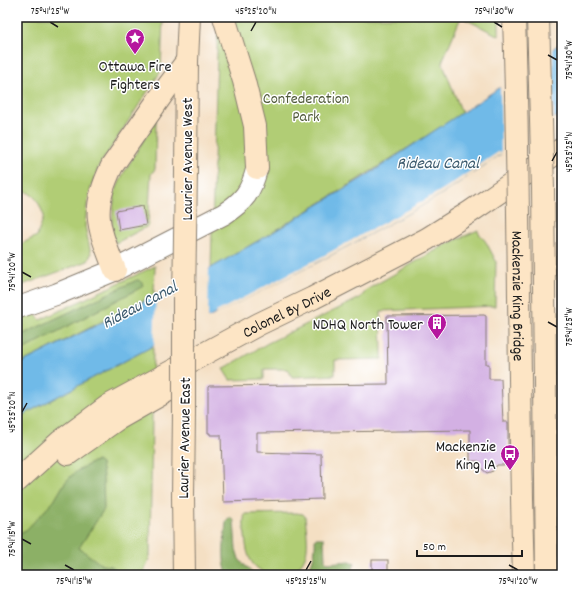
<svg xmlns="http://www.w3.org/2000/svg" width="579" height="592" font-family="Dekko,sans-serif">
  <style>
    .green { fill: #b1cd74; stroke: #667448 }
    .forest { fill: #8cb066; stroke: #546641 }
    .water { fill: #6fbae8; stroke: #466b82 }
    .pier { fill: #f4dfc3 }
    .building { fill: #d3b0e3 }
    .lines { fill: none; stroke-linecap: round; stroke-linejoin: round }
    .tertiary-casing { stroke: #887e70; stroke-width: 23 }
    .secondary-casing { stroke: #887e70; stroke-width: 24 }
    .tertiary { stroke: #fff; stroke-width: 21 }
    .secondary { stroke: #fde5c5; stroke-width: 22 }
    .secondary-bridge-casing { stroke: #887e70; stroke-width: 24; stroke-linecap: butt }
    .secondary-bridge { stroke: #fde5c5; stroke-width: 22 }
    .ticks { fill: none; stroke: #1c1c1c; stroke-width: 1.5 }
    .labels { text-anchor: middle; stroke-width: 3; stroke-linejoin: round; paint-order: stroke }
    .poi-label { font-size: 16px; fill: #1c1c1c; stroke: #fff; text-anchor: end }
    .park-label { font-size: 16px; fill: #505a3b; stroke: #fff }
    .street-label { font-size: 16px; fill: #1c1c1c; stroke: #fff }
    .water-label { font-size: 17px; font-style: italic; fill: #3d5b6e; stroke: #fff }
    .neatline { fill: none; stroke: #1c1c1c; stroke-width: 1.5 }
    .ticks-label { font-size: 10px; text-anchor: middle; fill: #1c1c1c }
  </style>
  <rect width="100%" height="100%" fill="#fff"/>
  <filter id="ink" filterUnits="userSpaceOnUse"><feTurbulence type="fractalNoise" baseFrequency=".025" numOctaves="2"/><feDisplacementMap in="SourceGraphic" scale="8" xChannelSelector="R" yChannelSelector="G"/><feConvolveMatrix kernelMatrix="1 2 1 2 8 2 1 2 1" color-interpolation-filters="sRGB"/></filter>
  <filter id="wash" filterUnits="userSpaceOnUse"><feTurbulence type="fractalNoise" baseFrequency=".012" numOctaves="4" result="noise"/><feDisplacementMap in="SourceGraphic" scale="16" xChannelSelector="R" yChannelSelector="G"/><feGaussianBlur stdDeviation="0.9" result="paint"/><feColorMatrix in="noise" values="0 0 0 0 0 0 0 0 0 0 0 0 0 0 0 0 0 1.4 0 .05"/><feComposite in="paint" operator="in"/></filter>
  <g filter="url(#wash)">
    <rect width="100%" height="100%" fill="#f4dfc3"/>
    <!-- green -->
    <g class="green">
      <path d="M 17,17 L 163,17 L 161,71 L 99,166 L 91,187 L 87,206 L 85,226 L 91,254 L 88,261 L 17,287 L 17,246 L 37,236 L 44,216 C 37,198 36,195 17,188 Z"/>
      <path d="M 218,17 L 499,17 L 499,36 L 461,17 L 442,62 L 462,113 C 380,166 297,219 211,268 Z"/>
      <path d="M 156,120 L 155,169 L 151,174 L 148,226 L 116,243 L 112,235 L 112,219 L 115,192 L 123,174 Z"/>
      <path d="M 478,230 L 478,232 L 486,242 L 496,261 L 495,306 L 381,311 L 382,359 L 335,360 L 335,375 L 292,377 L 288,369 L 264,369 L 264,379 L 230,380 L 223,369 L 268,343 L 360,298 L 368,289 L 447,244 Z"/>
      <path d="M 155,266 L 154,295 L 17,365 L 17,290 L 40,320 Z"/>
      <path d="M 153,346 L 150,556 L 143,575 L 17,575 L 17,418 Z"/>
      <path d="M 296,513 L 303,514 L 305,516 C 306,528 309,542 306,554 C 299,577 273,582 256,567 C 247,559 246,546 245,535 C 244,528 243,521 245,514 Z"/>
    </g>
    <!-- forest -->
    <g class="forest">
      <path d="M 137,280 L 141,281 L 143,285 L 140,288 L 17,353 L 17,337 Z"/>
      <path d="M 97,461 L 101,464 L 103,476 L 104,509 L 79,548 L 102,565 L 111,566 L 124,575 L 17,575 L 17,534 L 26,530 L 54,501 L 64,484 L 70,477 L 77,471 L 93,462 Z"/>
      <path d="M 229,518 L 232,518 L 234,521 L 236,549 L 239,559 L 254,575 L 229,575 C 220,565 225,535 226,522 Z"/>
      <path d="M 315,538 L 324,538 L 325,560 L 328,563 L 350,561 L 355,563 L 352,570 L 346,575 L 304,575 C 313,566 316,551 315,538 Z"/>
    </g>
    <!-- water -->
    <path class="water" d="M 562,42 L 562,113 L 448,190 L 418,208 L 322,260 L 153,346 L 17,418 L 17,365 L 211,268 L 270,234 L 366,176 L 499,88 Z"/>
    <!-- pier -->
    <g class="pier">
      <path d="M 553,46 L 554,121 L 501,156 L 500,85 Z"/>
      <path d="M 500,151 L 501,154 L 448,190 L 418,208 L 322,260 L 217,314 L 216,312 L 321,257 L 416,205 L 445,188 Z"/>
      <path d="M 209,266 L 208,321 L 154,348 L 156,292 Z"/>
    </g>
    <g id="blocks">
      <!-- building -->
      <g class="building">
        <path d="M 143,206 L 146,225 L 119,230 L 116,211 Z"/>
        <path d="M 484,315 L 486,316 L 486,364 L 489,364 L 489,379 L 501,379 L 503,422 L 508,422 L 508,465 L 497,465 L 493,471 L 487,473 L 482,469 L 479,461 L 470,461 L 470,430 L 257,433 L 257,452 L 321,454 L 322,499 L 223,502 L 221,435 L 210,435 L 210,433 L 208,433 L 208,387 L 209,386 L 388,384 L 387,316 Z"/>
        <rect x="372" y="560" width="16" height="15"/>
      </g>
    </g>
  </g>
  <g filter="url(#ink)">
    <use href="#blocks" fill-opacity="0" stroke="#887e70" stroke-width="1"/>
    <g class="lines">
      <!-- tertiary casing -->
      <g class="tertiary-casing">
        <path id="tertiary" d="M 17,308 L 57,294 L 115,270 L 224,214 C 244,201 251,192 257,168"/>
      </g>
      <!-- secondary casing -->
      <g class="secondary-casing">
        <g id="secondary">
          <path d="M 224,17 L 244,81 L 255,126 L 257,168"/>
          <path d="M 186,172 L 187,61 L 189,17"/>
          <path d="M 115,270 C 98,226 90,211 112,166 L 166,89 L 187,61"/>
          <path d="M 68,454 L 116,420 L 167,391"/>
          <path id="s1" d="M 17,481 L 61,441 L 108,406 L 259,324 L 313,298 L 427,239 L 470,212 L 562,149"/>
          <path d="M 184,575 L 183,496 L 184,413"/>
        </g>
      </g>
      <!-- tertiary -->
      <use href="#tertiary" class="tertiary"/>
      <!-- secondary -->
      <use href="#secondary" class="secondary"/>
      <!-- secondary-bridge casing -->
      <g class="secondary-bridge-casing">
        <g id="secondary-bridge">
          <path id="s2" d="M 514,17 C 520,203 518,389 524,575"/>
          <path d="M 538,17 L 543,189 L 547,575"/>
          <path d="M 184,413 L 184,301 L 186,172"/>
        </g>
      </g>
      <!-- secondary-bridge -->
      <use href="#secondary-bridge" class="secondary-bridge"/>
    </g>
  </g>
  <!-- ticks -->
  <path class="ticks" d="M 50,22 L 58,27M 494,22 L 502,27M 251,31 L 256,22M 548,55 L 557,60M 552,161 L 557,152M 22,272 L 31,277M 548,322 L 557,327M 22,412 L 27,403M 22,539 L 31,544M 65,565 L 74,570M 509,565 L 518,570M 306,570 L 311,561"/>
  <!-- icons -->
  <defs>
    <g id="sight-pin" transform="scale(1)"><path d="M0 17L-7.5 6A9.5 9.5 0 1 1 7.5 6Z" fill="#b5179e" stroke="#fff"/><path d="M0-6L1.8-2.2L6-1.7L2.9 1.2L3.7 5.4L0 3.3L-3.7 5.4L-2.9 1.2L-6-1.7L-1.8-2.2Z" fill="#fff"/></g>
    <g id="building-pin" transform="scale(1)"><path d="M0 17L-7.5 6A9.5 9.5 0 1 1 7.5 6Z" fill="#b5179e" stroke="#fff"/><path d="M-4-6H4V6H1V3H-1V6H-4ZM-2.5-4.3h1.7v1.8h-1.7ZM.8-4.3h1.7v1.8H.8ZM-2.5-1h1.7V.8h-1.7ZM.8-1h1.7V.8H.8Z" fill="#fff"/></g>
    <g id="bus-pin" transform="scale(1)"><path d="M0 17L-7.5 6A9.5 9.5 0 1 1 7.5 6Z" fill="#b5179e" stroke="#fff"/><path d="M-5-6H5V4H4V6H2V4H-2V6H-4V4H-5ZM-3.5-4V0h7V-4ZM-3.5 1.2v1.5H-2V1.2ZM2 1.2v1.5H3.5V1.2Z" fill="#fff"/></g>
  </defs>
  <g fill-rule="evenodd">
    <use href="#sight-pin" x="135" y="38"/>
    <use href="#building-pin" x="437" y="323"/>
    <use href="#bus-pin" x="510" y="454"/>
  </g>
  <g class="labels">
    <!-- poi labels -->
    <g class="poi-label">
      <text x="135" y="71" text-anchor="middle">Ottawa Fire<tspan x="135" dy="18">Fighters</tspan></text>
      <text x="423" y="329">NDHQ North Tower</text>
      <text x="496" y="451">Mackenzie<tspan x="496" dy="18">King 1A</tspan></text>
    </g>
    <!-- park labels -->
    <g class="park-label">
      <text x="306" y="103">Confederation<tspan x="306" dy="18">Park</tspan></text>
    </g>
    <!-- street labels -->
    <g class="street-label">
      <text transform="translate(186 159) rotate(-90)" y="6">Laurier Avenue West</text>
      <text dy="6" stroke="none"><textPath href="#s2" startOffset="279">Mackenzie King Bridge</textPath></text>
      <text dy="6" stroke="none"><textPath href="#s1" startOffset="320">Colonel By Drive</textPath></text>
      <text transform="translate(183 438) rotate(-89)" y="6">Laurier Avenue East</text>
    </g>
    <!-- water labels -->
    <g class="water-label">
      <text x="438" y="168">Rideau Canal</text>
      <text transform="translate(139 304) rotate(-28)" y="6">Rideau Canal</text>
    </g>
  </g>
  <!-- margin -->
  <rect width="579" height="592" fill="none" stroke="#fff" stroke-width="44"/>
  <!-- scale -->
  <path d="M417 550v6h105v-6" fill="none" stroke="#1c1c1c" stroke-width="2"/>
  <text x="423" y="550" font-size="12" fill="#1c1c1c" stroke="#ffffff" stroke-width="3" paint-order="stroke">50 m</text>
  <rect x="22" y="22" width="535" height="548" class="neatline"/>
  <g class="ticks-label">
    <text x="50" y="14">75°41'25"W</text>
    <text x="256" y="14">45°25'20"N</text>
    <text x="494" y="14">75°41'30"W</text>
    <text transform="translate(568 60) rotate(-90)" y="4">75°41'30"W</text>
    <text transform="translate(568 152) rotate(-90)" y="4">45°25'25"N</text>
    <text transform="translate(11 272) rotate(-90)" y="4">75°41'20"W</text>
    <text transform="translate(568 327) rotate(-90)" y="4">75°41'25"W</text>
    <text transform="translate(11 412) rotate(-90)" y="4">45°25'20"N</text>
    <text transform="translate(11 539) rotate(-90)" y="4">75°41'15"W</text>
    <text x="74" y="584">75°41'15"W</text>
    <text x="306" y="584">45°25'25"N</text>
    <text x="518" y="584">75°41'20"W</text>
  </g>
</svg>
